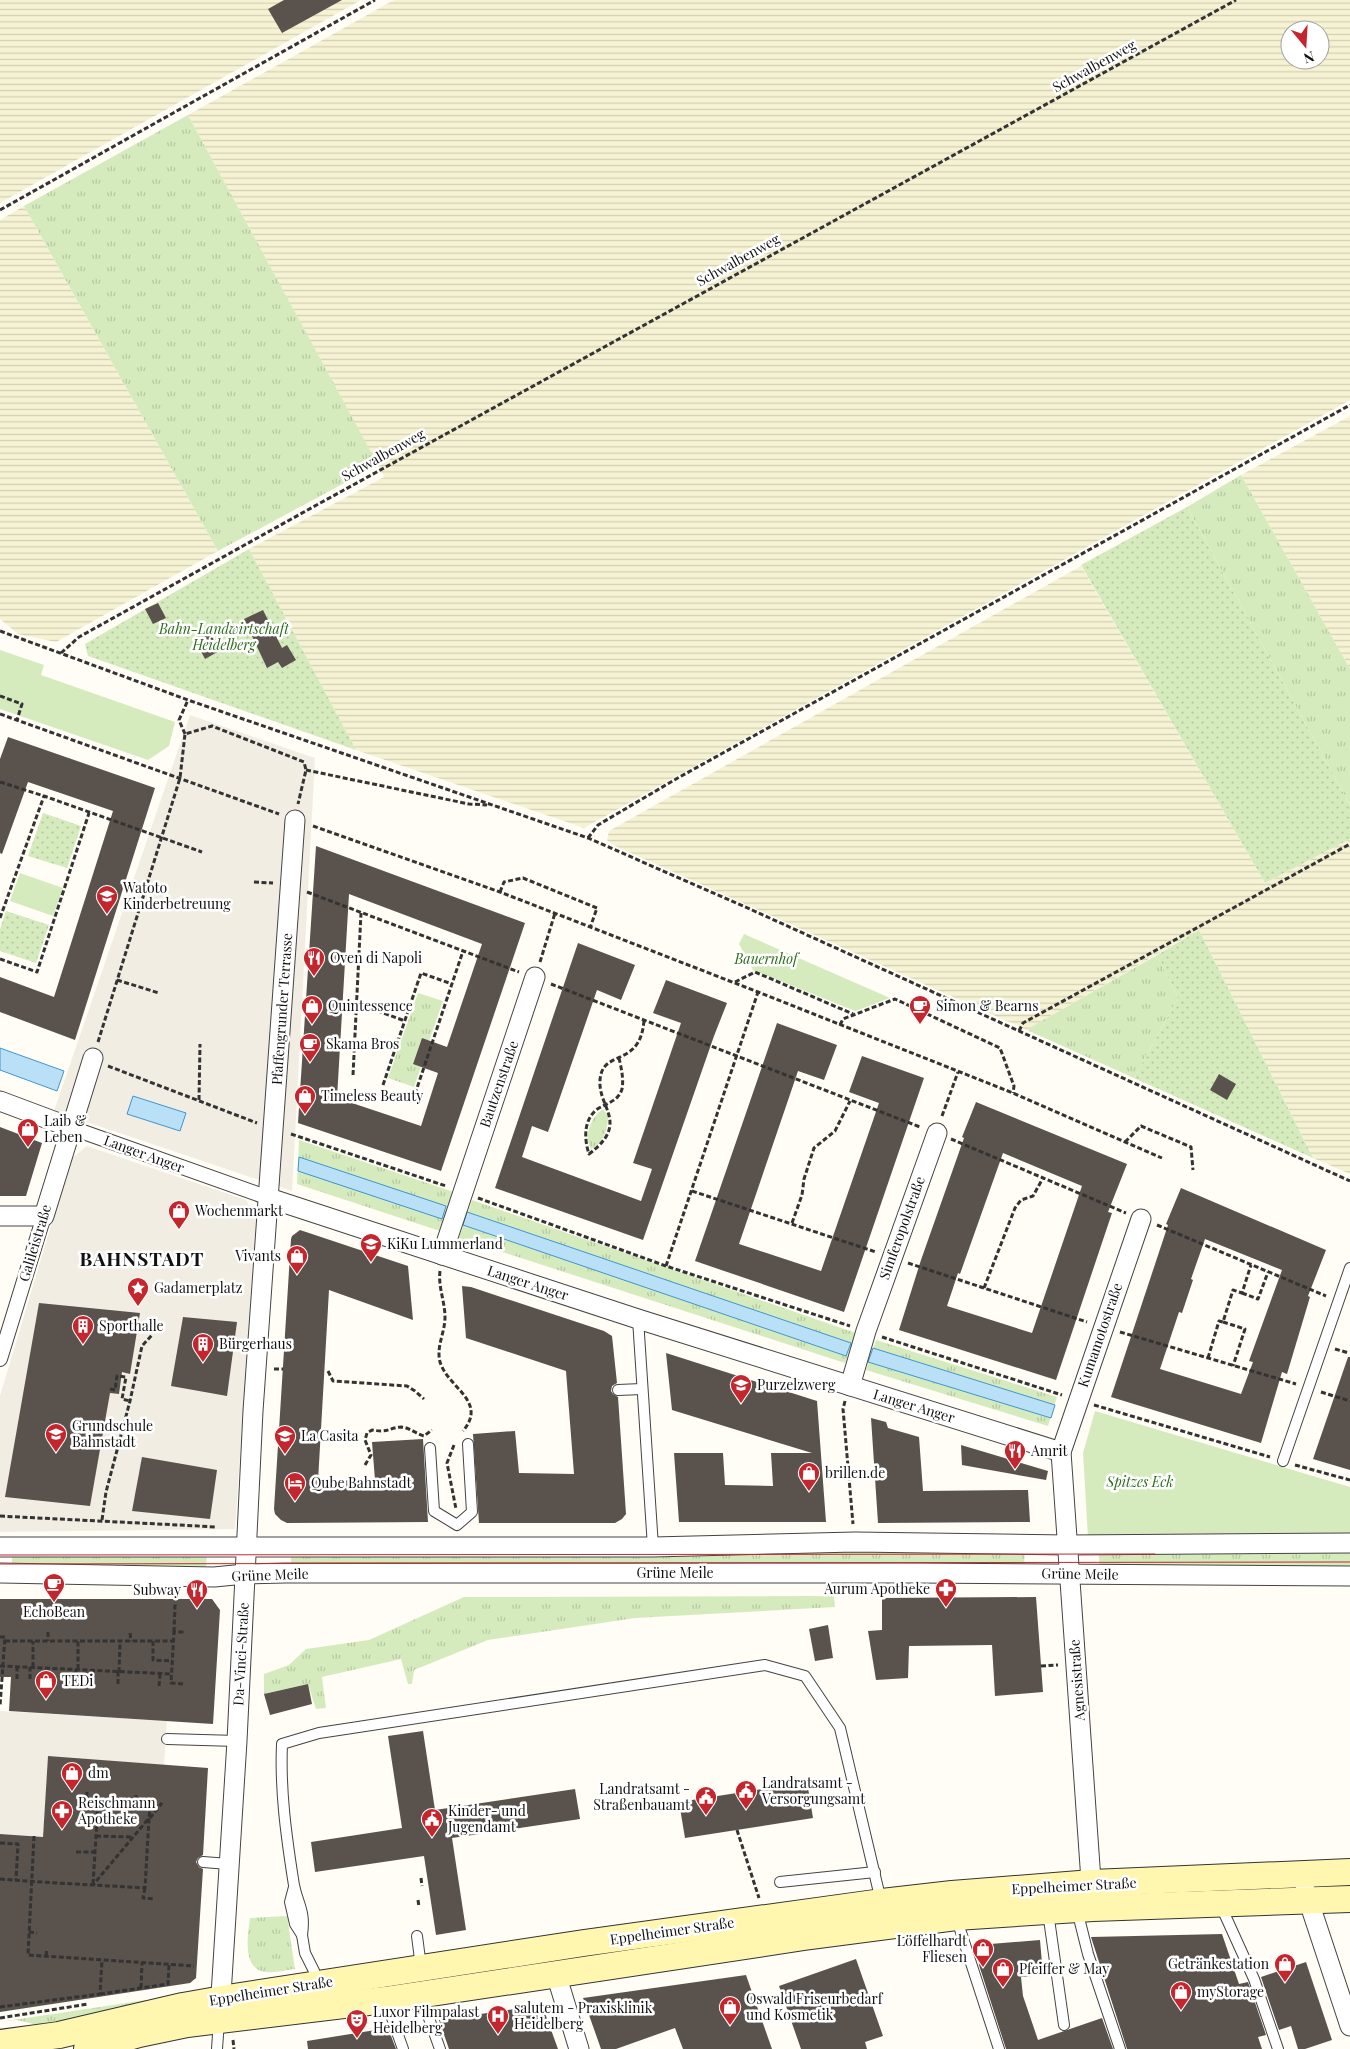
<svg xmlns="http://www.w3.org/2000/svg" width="1350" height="2049" font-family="'Playfair Display',serif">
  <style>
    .farmland { fill: url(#farmland-rules); fill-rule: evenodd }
    .grass { fill: url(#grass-tufts) }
    .park { fill: #d5ebbd }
    .garden { fill: url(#garden-dots) }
    .plaza { fill: #f1ede2 }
    .water { fill: #b9e0f7; stroke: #3f96cf }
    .building { fill: #5a524d; fill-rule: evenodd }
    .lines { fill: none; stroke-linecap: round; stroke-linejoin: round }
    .service-casing { stroke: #444; stroke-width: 12 }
    .pedestrian-casing { stroke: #444; stroke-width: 16 }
    .minor-casing { stroke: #444; stroke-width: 21 }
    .secondary-casing { stroke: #333; stroke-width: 28 }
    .path { stroke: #333; stroke-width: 3; stroke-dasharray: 5 2.5; stroke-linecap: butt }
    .service { stroke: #fff; stroke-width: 10 }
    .pedestrian { stroke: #fff; stroke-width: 14 }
    .minor { stroke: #fff; stroke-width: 19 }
    .secondary { stroke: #fff6b0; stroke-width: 26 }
    .tram { stroke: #c4262e; stroke-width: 1 }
    .labels { text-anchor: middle; stroke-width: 5; stroke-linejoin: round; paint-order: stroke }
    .street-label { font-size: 14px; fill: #111; stroke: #fff }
    .park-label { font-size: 14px; font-style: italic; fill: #2f6b1f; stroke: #fff }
    .poi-label { font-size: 14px; fill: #111; stroke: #fff; text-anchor: start }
    .district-label { font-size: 19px; font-weight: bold; letter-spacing: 1px; fill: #111; stroke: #fff }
  </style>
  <defs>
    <pattern id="farmland-rules" width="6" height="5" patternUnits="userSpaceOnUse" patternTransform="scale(1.25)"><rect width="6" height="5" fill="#f6f3d4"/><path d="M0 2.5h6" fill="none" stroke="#d2cfb5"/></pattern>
    <pattern id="grass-tufts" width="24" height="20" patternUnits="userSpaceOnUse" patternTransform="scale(1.25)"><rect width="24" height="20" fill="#d5ebbd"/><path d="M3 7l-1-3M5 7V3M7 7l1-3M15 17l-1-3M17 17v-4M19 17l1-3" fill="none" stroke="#b6c8a1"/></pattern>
    <pattern id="garden-dots" width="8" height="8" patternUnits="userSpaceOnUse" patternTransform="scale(1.25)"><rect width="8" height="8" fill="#d5ebbd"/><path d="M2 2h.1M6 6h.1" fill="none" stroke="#b6c8a1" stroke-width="1.8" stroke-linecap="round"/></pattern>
  </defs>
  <rect width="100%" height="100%" fill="#fffdf5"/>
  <!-- farmland -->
  <g class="farmland">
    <path d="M 0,0 L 361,0 L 0,203 Z"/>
    <path d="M 394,0 L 1350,0 L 1350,400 L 584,828 L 356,750 L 249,549 L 384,477 L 188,115 ZM 1290,30 L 1320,30 L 1320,60 L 1290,60 Z"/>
    <path d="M 24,206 L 218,551 L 56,642 L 18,634 L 0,619 L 0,220 Z"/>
    <path d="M 1350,416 L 1350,669 L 1241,475 Z"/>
    <path d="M 1081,566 L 1265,883 L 1350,839 L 1350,1174 L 1313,1158 L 1199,930 L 1031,1027 L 1029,1031 L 613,845 L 607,840 L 609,831 Z"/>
  </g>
  <!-- grass -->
  <g class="grass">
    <path d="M 188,115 L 378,465 L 218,551 L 24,206 Z"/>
    <path d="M 1241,475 L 1350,669 L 1350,805 L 1187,507 Z"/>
    <path d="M 1157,955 L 1178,998 L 1134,1078 L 1029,1031 L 1031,1027 Z"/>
    <path d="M 418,993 L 443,1001 L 429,1041 L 422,1038 L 413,1063 L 421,1067 L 414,1087 L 388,1078 Z"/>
    <path d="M 603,1109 L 608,1116 C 608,1129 603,1144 591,1149 C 583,1136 591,1117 603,1109 Z"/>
    <path d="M 299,1140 L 454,1192 L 440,1231 L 297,1184 Z"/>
    <path d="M 472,1200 L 856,1333 L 845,1363 L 459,1238 Z"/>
    <path d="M 876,1340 L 1057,1397 L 1048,1426 L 866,1370 Z"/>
    <path d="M 1098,1547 L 1350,1548 L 1350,1570 L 1100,1569 Z"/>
    <path d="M 291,1550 L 1025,1550 L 1024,1566 L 291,1568 Z"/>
    <path d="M 12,1551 L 207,1551 L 206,1568 L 12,1568 Z"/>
    <path d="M 834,1596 L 835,1607 L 635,1618 L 488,1640 L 414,1670 L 412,1684 L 408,1684 L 401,1659 L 322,1677 L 326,1708 L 316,1709 L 308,1684 L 264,1694 L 264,1674 L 289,1665 L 306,1649 L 369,1640 L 464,1597 Z"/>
    <path d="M 287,1916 L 295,1969 C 286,1970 276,1973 267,1972 C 241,1970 248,1935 250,1918 Z"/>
    <path d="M 146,2000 L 147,2001 L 46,2027 L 17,2020 L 0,2022 Z"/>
  </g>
  <!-- park -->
  <g class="park">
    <path d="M 0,650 L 44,665 L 41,675 L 175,722 L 169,746 L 148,760 L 0,709 Z"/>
    <path d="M 20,873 L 63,888 L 53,916 L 10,901 Z"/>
    <path d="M 744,934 L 890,998 L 855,1011 L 753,970 L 739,944 Z"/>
    <path d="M 1095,1411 L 1350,1487 L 1350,1538 L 1088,1537 L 1083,1453 Z"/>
  </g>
  <!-- garden -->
  <g class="garden">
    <path d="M 1187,507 L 1350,805 L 1350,839 L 1265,883 L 1081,565 Z"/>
    <path d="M 249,549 L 356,750 L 88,656 L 85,644 Z"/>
    <path d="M 43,813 L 81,826 L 67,868 L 28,856 Z"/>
    <path d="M 6,911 L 49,925 L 36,963 L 0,951 L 0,929 Z"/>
    <path d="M 1199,930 L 1313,1158 L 1134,1078 L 1178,998 L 1157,955 Z"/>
  </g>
  <!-- plaza -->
  <g class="plaza">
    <path d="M 190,715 L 315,758 L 292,1191 L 54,1111 Z"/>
    <path d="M 87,1146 L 246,1200 L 256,1217 L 235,1529 L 0,1532 L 0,1396 L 71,1159 Z"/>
    <path d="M 0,1711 L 167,1721 L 164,1765 L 48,1756 L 43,1837 L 0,1834 Z"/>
  </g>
  <!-- water -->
  <g class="water">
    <path d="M 0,1048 L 64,1071 L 57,1091 L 0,1070 Z"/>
    <path d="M 133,1096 L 186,1113 L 180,1131 L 127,1114 Z"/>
    <path d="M 299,1157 L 446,1206 L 442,1219 L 298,1171 Z"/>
    <path d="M 467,1212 L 851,1343 L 846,1356 L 463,1225 Z"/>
    <path d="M 873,1348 L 1055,1405 L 1051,1418 L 868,1362 Z"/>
  </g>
  <!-- building -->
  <g class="building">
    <path d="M 284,0 L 342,0 L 282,33 L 268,9 Z"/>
    <path d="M 158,603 L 166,618 L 153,624 L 145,609 Z"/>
    <path d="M 263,610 L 282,648 L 287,645 L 296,660 L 282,668 L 278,662 L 267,668 L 244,619 Z"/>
    <path d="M 210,630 L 221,650 L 205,659 L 194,638 Z"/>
    <path d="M 8,737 L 155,788 L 75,1040 L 0,1012 L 0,977 L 54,997 L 113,811 L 28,782 L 2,854 L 0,853 L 0,759 Z"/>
    <path d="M 316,846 L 525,923 L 441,1171 L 298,1123 ZM 349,894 L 482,944 L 447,1047 L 422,1038 L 413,1064 L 438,1073 L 421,1126 L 337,1098 Z"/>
    <path d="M 578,943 L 635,965 L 621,1000 L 597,990 L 548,1132 L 532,1126 L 522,1157 L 641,1201 L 652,1169 L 633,1163 L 681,1023 L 653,1013 L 666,980 L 727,1003 L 714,1036 L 643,1240 L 495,1188 Z"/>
    <path d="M 777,1023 L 837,1045 L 824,1080 L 798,1071 L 739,1244 L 821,1271 L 879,1103 L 849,1092 L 862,1056 L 924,1078 L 844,1312 L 695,1261 Z"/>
    <path d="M 1219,1074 L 1236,1084 L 1227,1100 L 1210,1090 Z"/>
    <path d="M 976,1102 L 1127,1164 L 1108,1212 L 1112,1213 L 1056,1380 L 899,1330 L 921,1260 L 964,1138 L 962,1137 ZM 1003,1153 L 1082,1186 L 1032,1333 L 947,1306 L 958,1273 L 960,1274 Z"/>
    <path d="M 0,1127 L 42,1143 L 26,1196 L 0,1196 Z"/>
    <path d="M 1181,1188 L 1326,1250 L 1308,1296 L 1310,1297 L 1287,1374 L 1282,1372 L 1261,1443 L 1111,1397 L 1168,1225 L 1166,1224 ZM 1205,1239 L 1282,1270 L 1249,1361 L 1253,1362 L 1241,1394 L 1160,1369 L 1179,1312 L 1182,1313 L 1193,1280 L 1191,1279 Z"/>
    <path d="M 300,1230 L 408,1266 L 413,1320 L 329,1290 L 318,1481 L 375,1480 L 372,1442 L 423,1439 L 428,1522 L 287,1523 L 281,1520 L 275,1514 L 274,1509 L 291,1239 L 292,1236 Z"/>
    <path d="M 462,1286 L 471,1287 L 604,1331 L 612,1336 L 617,1383 L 612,1386 L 611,1391 L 613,1394 L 618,1397 L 626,1514 L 622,1519 L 615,1523 L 479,1523 L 473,1434 L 515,1431 L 519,1473 L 574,1474 L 566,1371 L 466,1338 Z"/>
    <path d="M 39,1303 L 140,1313 L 130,1374 L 122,1372 L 119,1394 L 110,1393 L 90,1506 L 5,1497 Z"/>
    <path d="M 183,1317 L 237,1322 L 227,1396 L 171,1386 Z"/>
    <path d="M 666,1353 L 817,1401 L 826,1522 L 679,1522 L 674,1453 L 723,1453 L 725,1485 L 773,1486 L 771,1453 L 812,1453 L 672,1410 Z"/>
    <path d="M 1348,1357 L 1350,1357 L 1350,1470 L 1313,1459 Z"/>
    <path d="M 871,1418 L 886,1422 L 888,1428 L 919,1437 L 923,1491 L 1028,1490 L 1030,1522 L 878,1523 Z"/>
    <path d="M 961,1445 L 1048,1471 L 1046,1480 L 962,1465 Z"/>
    <path d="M 142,1457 L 217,1470 L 210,1519 L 132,1511 Z"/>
    <path d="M 1036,1597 L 1043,1692 L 995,1696 L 992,1645 L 909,1646 L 908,1678 L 876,1680 L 868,1631 L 882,1630 L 882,1598 Z"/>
    <path d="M 0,1599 L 212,1599 L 220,1610 L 213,1724 L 9,1711 L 11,1677 L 0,1677 Z"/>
    <path d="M 828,1625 L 833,1658 L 815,1661 L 809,1629 Z"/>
    <path d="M 308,1684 L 312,1704 L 270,1715 L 264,1694 Z"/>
    <path d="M 423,1731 L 435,1810 L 575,1789 L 580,1819 L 452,1838 L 466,1930 L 436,1935 L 424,1856 L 315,1872 L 311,1842 L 402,1828 L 388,1736 Z"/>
    <path d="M 48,1756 L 208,1768 L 203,1855 L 198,1858 L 196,1862 L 199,1867 L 203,1869 L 196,1978 L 190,1983 L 0,2012 L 0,1834 L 43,1837 Z"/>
    <path d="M 807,1782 L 813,1818 L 685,1838 L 679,1802 Z"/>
    <path d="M 1222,1934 L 1239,1984 L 1248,1982 L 1266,2035 L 1258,2037 L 1262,2049 L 1127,2049 L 1091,1937 Z"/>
    <path d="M 1040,1940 L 1043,1975 L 1021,1977 L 1023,1996 L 1038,2040 L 1102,2018 L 1113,2049 L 1006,2049 L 979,1965 L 978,1945 Z"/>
    <path d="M 856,1959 L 883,2036 L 865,2042 L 867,2049 L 801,2049 L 779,1986 Z"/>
    <path d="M 1306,1962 L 1332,2040 L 1305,2049 L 1298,2049 L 1291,2026 L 1279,2030 L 1261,1977 Z"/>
    <path d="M 746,1975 L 772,2049 L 683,2049 L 675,2028 L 616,2049 L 601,2049 L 583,1998 Z"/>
    <path d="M 542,2005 L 558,2049 L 449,2049 L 439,2020 Z"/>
    <path d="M 388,2028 L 396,2049 L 308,2049 L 307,2041 Z"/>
  </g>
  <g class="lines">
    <!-- service casing -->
    <g class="service-casing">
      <g id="service">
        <path d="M 638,1319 L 653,1547"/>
        <path d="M 618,1390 L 642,1389"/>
        <path d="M 430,1448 L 434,1511 L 457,1525 L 472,1512 L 468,1444"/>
        <path d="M 1283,1461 L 1350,1268"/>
        <path d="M 167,1739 L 237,1741"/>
        <path d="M 203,1862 L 229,1864"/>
        <path d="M 780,1882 L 875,1872"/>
        <path d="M 294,1887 L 290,1902 L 295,1924 L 302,1935 L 305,1953 L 314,1971 L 316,1984"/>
        <path d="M 1220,1904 L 1254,1979 L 1278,2049"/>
        <path d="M 1077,1910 L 1088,1954 L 1120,2049"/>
        <path d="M 1048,1912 L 1064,2025"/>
        <path d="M 956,1917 L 999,2049"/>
        <path d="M 302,1935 C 306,1908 296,1903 293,1879 C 286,1834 280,1790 282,1744 L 319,1733 L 765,1665 L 805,1676 L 840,1728 L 881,1901"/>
        <path d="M 417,1936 L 421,1967"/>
        <path d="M 421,1996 L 440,2049"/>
        <path d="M 386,2001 L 403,2049"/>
        <path d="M 217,2049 L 219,2020"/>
      </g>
    </g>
    <!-- pedestrian casing -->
    <g class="pedestrian-casing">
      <g id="pedestrian">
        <path d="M 72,1128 L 269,1198"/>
        <path d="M 0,1359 L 44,1216"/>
      </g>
    </g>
    <!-- minor casing -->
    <g class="minor-casing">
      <g id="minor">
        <path d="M 0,1101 L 72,1128"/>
        <path d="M 269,1198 L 638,1319 L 1061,1452"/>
        <path d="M 0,1216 L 44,1216 L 93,1058"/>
        <path d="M 442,1255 L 535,977"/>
        <path d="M 850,1386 L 866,1331 L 937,1133"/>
        <path d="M 0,1547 L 653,1547 L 855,1542 L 1067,1545 L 1350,1543"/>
        <path d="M 0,1573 L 214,1577 L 245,1574 L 285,1573 L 915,1573 L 1350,1576"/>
        <path d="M 1305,1890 L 1350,2026"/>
        <path d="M 1092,1895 L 1061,1452 L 1141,1219"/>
        <path d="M 556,1974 L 579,2049"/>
        <path d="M 220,2011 L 237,1741 L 253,1411 L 295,820"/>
      </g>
    </g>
    <!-- secondary casing -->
    <g class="secondary-casing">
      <g id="secondary">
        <path d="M 0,2043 L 59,2035 L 183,2006 L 234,1997 L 584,1943 L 882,1902 L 952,1894 L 1092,1883 L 1350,1872"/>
        <path d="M 87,2049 L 139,2034 L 187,2024 L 385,2000 L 804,1937 L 956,1917 L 1093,1908 L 1350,1899"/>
      </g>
    </g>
    <!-- path -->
    <g class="path">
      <path d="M 0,210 L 375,0"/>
      <path d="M 0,631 L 188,700 L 588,838 L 752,910 L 1350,1181"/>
      <path d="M 61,653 L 79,637 L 313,507 L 1236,0"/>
      <path d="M 0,696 L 22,704 L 17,720"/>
      <path d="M 0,714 L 279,814"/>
      <path d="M 185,734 L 179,720 L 188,700"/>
      <path d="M 306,770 L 469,804 L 487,805"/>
      <path d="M 0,782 L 44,796 L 202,852"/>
      <path d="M 313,826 L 500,892 L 758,992 L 1013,1093 L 1162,1158"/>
      <path d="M 588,838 L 598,825 L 676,779 L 1350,405"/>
      <path d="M 254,882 L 273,883"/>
      <path d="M 307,892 L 519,972"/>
      <path d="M 500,892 L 504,882 L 523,878 L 597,908 L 590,928"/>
      <path d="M 0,918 L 44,796"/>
      <path d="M 0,959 L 37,972 L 89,813"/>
      <path d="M 540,962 L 555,913"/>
      <path d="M 117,980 L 159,993"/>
      <path d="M 735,982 L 755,972 L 853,1014"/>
      <path d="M 551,984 L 920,1127"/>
      <path d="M 356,1003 L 405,1021"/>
      <path d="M 840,1025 L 843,1019 L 895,999 L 1000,1048 L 1014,1086 L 1013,1093"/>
      <path d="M 1019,1031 L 1023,1023 L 1350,844"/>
      <path d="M 98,1042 L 180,778 L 185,734 L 212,726 L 304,762 L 306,770 L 298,804"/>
      <path d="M 619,1058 C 621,1067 624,1079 622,1089 C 619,1100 608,1103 599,1108 C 583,1118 584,1139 589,1154 C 633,1121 593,1106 601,1074 C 607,1051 641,1065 644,1020"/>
      <path d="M 108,1066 L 257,1123"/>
      <path d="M 353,1075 L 361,913"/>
      <path d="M 383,1085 L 421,973 L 452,984"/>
      <path d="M 415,1094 L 463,951"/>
      <path d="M 199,1100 L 200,1044"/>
      <path d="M 942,1116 L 958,1072"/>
      <path d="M 291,1134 L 446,1186"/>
      <path d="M 951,1139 L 1126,1213"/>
      <path d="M 1125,1142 L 1141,1126 L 1191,1147 L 1193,1170"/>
      <path d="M 692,1191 L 876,1252"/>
      <path d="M 478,1198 L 666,1266 L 850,1326"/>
      <path d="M 792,1223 L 802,1195 L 804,1179 L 814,1148 L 835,1131 L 850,1101"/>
      <path d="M 1157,1225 L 1326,1296"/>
      <path d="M 908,1263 L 1087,1322"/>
      <path d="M 666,1266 L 758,992"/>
      <path d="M 440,1271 C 438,1287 445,1302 445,1317 C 445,1333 436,1346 440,1362 C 448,1388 488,1401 463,1431"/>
      <path d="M 984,1288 L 1015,1208 L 1021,1200 L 1033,1196 L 1043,1178"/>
      <path d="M 1242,1293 L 1258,1299 L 1268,1272"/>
      <path d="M 1223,1322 L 1245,1329 L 1233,1366"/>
      <path d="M 1120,1332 L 1296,1384"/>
      <path d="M 882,1337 L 1062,1395"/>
      <path d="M 1335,1349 L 1349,1353"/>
      <path d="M 1208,1358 L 1219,1321 L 1223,1322 L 1233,1290 L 1242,1293 L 1251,1265"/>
      <path d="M 274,1369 L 283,1369"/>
      <path d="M 328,1371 L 333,1381 L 407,1386 L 415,1391 L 424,1399"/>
      <path d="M 110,1389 L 115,1390 L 117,1376 L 126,1377 L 122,1399 L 130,1401"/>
      <path d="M 1321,1392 L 1350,1401"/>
      <path d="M 845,1401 L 843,1409 L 853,1524"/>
      <path d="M 1094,1405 L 1270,1457"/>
      <path d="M 454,1445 L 447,1463 L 456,1509"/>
      <path d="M 365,1465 L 371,1455 L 365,1440 L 367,1433 L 372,1430 C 389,1433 388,1428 401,1427 C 409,1427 416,1434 424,1436 L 432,1430"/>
      <path d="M 1295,1465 L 1350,1480"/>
      <path d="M 0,1516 L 217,1527"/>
      <path d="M 102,1520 L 106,1492 L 130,1401 L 142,1346 L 152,1335"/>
      <path d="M 48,1632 L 48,1641"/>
      <path d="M 174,1632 L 175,1604"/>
      <path d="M 130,1633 L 131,1641"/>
      <path d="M 0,1637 L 5,1637 L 0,1706"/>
      <path d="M 5,1641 L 173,1641"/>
      <path d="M 153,1641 L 153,1660 L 172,1661"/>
      <path d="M 0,1666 L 172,1674"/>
      <path d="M 1041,1666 L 1058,1665"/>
      <path d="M 33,1667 L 33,1641"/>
      <path d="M 78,1669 L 78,1641"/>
      <path d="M 119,1672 L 120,1641"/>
      <path d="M 17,1679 L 17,1666"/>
      <path d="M 30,1679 L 30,1667"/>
      <path d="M 75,1682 L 76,1669"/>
      <path d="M 118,1684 L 118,1672"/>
      <path d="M 183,1684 L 171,1683 L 174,1632 L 186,1632"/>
      <path d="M 159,1686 L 160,1674"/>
      <path d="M 87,1792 L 86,1806 L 98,1805"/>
      <path d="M 136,1807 L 136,1795"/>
      <path d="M 150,1818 L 162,1803"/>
      <path d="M 737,1830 L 759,1898"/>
      <path d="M 34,1836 L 28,1955 L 194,1966"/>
      <path d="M 96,1836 L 132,1837"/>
      <path d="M 0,1843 L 18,1844 L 16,1880"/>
      <path d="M 76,1852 L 95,1852"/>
      <path d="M 421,1878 L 422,1886"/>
      <path d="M 0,1879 C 48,1883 97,1885 145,1888 L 149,1818 L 93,1885"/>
      <path d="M 93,1884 L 98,1805 L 150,1808 L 149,1818"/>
      <path d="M 145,1888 L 143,1898 L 155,1899"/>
      <path d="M 418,1900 L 419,1907"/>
      <path d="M 29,1932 L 37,1933"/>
      <path d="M 46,1956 L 47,1949"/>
      <path d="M 141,1988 L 142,1963"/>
      <path d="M 100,1994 L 168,1984 L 169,1965"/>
      <path d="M 0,2007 L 100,1994 L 102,1960"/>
      <path d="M 0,2018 L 88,2004"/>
      <path d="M 233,2040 L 234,2049"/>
    </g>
    <!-- service -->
    <use href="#service" class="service"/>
    <!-- pedestrian -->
    <use href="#pedestrian" class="pedestrian"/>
    <!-- minor -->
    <use href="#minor" class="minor"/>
    <!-- secondary -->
    <use href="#secondary" class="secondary"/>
    <!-- tram -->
    <g class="tram">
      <path d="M 0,1555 L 1155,1554"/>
      <path d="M 0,1564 L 1350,1562"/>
    </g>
  </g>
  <!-- icons -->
  <defs>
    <g id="school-pin" transform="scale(1.125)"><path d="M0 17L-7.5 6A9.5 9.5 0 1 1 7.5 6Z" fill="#c4262e" stroke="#fff"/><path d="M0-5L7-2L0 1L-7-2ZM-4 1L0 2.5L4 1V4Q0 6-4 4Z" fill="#fff"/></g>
    <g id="restaurant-pin" transform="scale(1.125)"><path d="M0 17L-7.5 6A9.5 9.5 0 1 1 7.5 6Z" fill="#c4262e" stroke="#fff"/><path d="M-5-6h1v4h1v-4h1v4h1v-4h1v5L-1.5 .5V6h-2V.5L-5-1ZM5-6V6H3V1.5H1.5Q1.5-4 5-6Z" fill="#fff"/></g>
    <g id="shop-pin" transform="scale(1.125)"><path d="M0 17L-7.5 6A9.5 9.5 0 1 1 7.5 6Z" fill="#c4262e" stroke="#fff"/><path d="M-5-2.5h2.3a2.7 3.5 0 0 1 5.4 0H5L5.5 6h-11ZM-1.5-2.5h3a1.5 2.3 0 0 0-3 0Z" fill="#fff"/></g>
    <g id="cafe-pin" transform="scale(1.125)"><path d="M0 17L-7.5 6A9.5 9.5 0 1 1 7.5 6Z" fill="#c4262e" stroke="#fff"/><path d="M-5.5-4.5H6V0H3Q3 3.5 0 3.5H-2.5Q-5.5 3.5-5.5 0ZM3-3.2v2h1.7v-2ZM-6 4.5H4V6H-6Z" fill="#fff"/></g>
    <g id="sight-pin" transform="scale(1.125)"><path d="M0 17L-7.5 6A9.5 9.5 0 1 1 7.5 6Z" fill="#c4262e" stroke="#fff"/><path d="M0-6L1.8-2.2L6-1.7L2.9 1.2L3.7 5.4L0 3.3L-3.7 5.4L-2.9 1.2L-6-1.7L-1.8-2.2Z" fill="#fff"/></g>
    <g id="building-pin" transform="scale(1.125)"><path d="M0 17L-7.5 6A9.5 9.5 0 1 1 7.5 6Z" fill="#c4262e" stroke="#fff"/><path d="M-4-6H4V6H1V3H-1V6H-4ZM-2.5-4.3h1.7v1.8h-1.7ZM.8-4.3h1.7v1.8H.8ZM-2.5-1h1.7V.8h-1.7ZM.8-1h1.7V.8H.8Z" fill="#fff"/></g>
    <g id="hotel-pin" transform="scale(1.125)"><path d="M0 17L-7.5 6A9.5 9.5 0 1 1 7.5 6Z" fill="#c4262e" stroke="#fff"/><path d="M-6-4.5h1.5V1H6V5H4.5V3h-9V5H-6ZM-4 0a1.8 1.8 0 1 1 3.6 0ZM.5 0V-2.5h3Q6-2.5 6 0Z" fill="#fff"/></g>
    <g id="pharmacy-pin" transform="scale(1.125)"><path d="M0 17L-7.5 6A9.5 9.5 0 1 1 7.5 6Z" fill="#c4262e" stroke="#fff"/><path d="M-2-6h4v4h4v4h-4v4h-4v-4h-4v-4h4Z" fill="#fff"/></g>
    <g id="civic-pin" transform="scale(1.125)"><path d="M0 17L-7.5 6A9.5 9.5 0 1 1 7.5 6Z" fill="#c4262e" stroke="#fff"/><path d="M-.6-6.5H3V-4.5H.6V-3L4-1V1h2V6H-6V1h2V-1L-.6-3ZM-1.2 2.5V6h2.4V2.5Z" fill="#fff"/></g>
    <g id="hospital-pin" transform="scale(1.125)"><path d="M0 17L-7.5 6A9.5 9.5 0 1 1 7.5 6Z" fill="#c4262e" stroke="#fff"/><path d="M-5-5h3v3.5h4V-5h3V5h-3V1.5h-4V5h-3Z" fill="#fff"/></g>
    <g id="theatre-pin" transform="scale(1.125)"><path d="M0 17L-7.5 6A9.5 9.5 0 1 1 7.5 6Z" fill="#c4262e" stroke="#fff"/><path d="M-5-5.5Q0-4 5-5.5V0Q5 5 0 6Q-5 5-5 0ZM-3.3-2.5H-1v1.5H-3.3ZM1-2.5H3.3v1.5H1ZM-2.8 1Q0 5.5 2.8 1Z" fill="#fff"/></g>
  </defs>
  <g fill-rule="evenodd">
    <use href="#school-pin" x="107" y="896"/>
    <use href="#restaurant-pin" x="314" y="958"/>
    <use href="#shop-pin" x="312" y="1006"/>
    <use href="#cafe-pin" x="920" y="1006"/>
    <use href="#cafe-pin" x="310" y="1044"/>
    <use href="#shop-pin" x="305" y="1096"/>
    <use href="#shop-pin" x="28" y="1129"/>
    <use href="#shop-pin" x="179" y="1211"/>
    <use href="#school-pin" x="371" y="1244"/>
    <use href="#shop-pin" x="297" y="1256"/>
    <use href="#sight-pin" x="138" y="1288"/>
    <use href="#building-pin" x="83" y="1326"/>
    <use href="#building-pin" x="203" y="1344"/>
    <use href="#school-pin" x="741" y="1385"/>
    <use href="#school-pin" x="56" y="1434"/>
    <use href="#school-pin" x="285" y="1436"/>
    <use href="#restaurant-pin" x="1015" y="1451"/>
    <use href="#shop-pin" x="809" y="1473"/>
    <use href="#hotel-pin" x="295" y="1483"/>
    <use href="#cafe-pin" x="54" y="1584"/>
    <use href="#pharmacy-pin" x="946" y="1589"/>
    <use href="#restaurant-pin" x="197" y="1590"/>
    <use href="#shop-pin" x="46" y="1681"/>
    <use href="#shop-pin" x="72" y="1773"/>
    <use href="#civic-pin" x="746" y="1791"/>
    <use href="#civic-pin" x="706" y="1797"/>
    <use href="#pharmacy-pin" x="62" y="1811"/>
    <use href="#civic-pin" x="432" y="1819"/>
    <use href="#shop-pin" x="983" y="1949"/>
    <use href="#shop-pin" x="1285" y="1964"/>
    <use href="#shop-pin" x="1003" y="1969"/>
    <use href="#shop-pin" x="1181" y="1992"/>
    <use href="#shop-pin" x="730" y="2007"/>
    <use href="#hospital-pin" x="498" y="2016"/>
    <use href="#theatre-pin" x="357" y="2020"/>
  </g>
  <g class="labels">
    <!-- street labels -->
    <g class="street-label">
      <text transform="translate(1094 66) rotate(-29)" y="5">Schwalbenweg</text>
      <text transform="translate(738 260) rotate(-29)" y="5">Schwalbenweg</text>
      <text transform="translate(383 455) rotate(-29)" y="5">Schwalbenweg</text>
      <text transform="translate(282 1009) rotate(-86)" y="5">Pfaffengrunder Terrasse</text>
      <text transform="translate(499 1084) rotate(-71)" y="5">Bautzenstraße</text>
      <text transform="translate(144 1154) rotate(20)" y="5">Langer Anger</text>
      <text transform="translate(902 1228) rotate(-70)" y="5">Simferopolstraße</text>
      <text transform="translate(35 1243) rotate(-73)" y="5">Galileistraße</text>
      <text transform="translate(528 1283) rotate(18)" y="5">Langer Anger</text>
      <text transform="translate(1100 1335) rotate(-71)" y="5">Kumamotostraße</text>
      <text transform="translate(914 1406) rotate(17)" y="5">Langer Anger</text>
      <text x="675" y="1578">Grüne Meile</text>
      <text transform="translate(1080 1574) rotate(1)" y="5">Grüne Meile</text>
      <text transform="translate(270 1575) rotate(-2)" y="5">Grüne Meile</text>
      <text transform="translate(241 1654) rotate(-87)" y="5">Da-Vinci-Straße</text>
      <text transform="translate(1077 1680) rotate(-94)" y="5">Agnesistraße</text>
      <text transform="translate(1074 1886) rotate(-3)" y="5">Eppelheimer Straße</text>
      <text transform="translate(672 1931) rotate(-8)" y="5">Eppelheimer Straße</text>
      <text transform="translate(271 1991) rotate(-9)" y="5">Eppelheimer Straße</text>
    </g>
    <!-- park labels -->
    <g class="park-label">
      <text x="224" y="634">Bahn-Landwirtschaft<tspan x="224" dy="16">Heidelberg</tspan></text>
      <text x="766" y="964">Bauernhof</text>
      <text x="1140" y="1487">Spitzes Eck</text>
    </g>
    <!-- poi labels -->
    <g class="poi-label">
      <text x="123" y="893">Watoto<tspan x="123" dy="16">Kinderbetreuung</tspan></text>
      <text x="330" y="963">Oven di Napoli</text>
      <text x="328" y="1011">Quintessence</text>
      <text x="936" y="1011">Simon &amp; Bearns</text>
      <text x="326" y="1049">Skama Bros</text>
      <text x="321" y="1101">Timeless Beauty</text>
      <text x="44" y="1126">Laib &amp;<tspan x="44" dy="16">Leben</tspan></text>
      <text x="195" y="1216">Wochenmarkt</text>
      <text x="387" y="1249">KiKu Lummerland</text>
      <text x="281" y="1261" text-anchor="end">Vivants</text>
      <text x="154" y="1293">Gadamerplatz</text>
      <text x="99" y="1331">Sporthalle</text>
      <text x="219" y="1349">Bürgerhaus</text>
      <text x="757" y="1390">Purzelzwerg</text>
      <text x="72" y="1431">Grundschule<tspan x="72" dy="16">Bahnstadt</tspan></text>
      <text x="301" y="1441">La Casita</text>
      <text x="1031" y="1456">Amrit</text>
      <text x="825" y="1478">brillen.de</text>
      <text x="311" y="1488">Qube Bahnstadt</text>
      <text x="930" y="1594" text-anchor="end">Aurum Apotheke</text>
      <text x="181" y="1595" text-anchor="end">Subway</text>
      <text x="54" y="1617" text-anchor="middle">EchoBean</text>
      <text x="62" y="1686">TEDi</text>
      <text x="88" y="1778">dm</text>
      <text x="762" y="1788">Landratsamt -<tspan x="762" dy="16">Versorgungsamt</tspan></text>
      <text x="690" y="1794" text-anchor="end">Landratsamt -<tspan x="690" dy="16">Straßenbauamt</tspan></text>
      <text x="78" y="1808">Reischmann<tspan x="78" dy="16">Apotheke</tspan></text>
      <text x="448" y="1816">Kinder- und<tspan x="448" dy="16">Jugendamt</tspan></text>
      <text x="967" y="1946" text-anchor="end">Löffelhardt<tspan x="967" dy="16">Fliesen</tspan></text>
      <text x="1269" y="1969" text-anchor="end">Getränkestation</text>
      <text x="1019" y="1974">Pfeiffer &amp; May</text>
      <text x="1197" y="1997">myStorage</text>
      <text x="746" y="2004">Oswald Friseurbedarf<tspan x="746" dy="16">und Kosmetik</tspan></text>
      <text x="514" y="2013">salutem - Praxisklinik<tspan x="514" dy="16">Heidelberg</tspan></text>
      <text x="373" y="2017">Luxor Filmpalast<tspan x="373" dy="16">Heidelberg</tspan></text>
    </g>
    <!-- district labels -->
    <g class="district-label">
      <text x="142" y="1266">BAHNSTADT</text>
    </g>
  </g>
  <!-- north arrow -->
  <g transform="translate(1305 45) rotate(162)"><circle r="24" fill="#ffffff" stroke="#a0a0a0"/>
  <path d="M0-4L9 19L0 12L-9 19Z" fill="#c4262e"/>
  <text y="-8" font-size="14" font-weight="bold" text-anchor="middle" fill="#111111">N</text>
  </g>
</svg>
